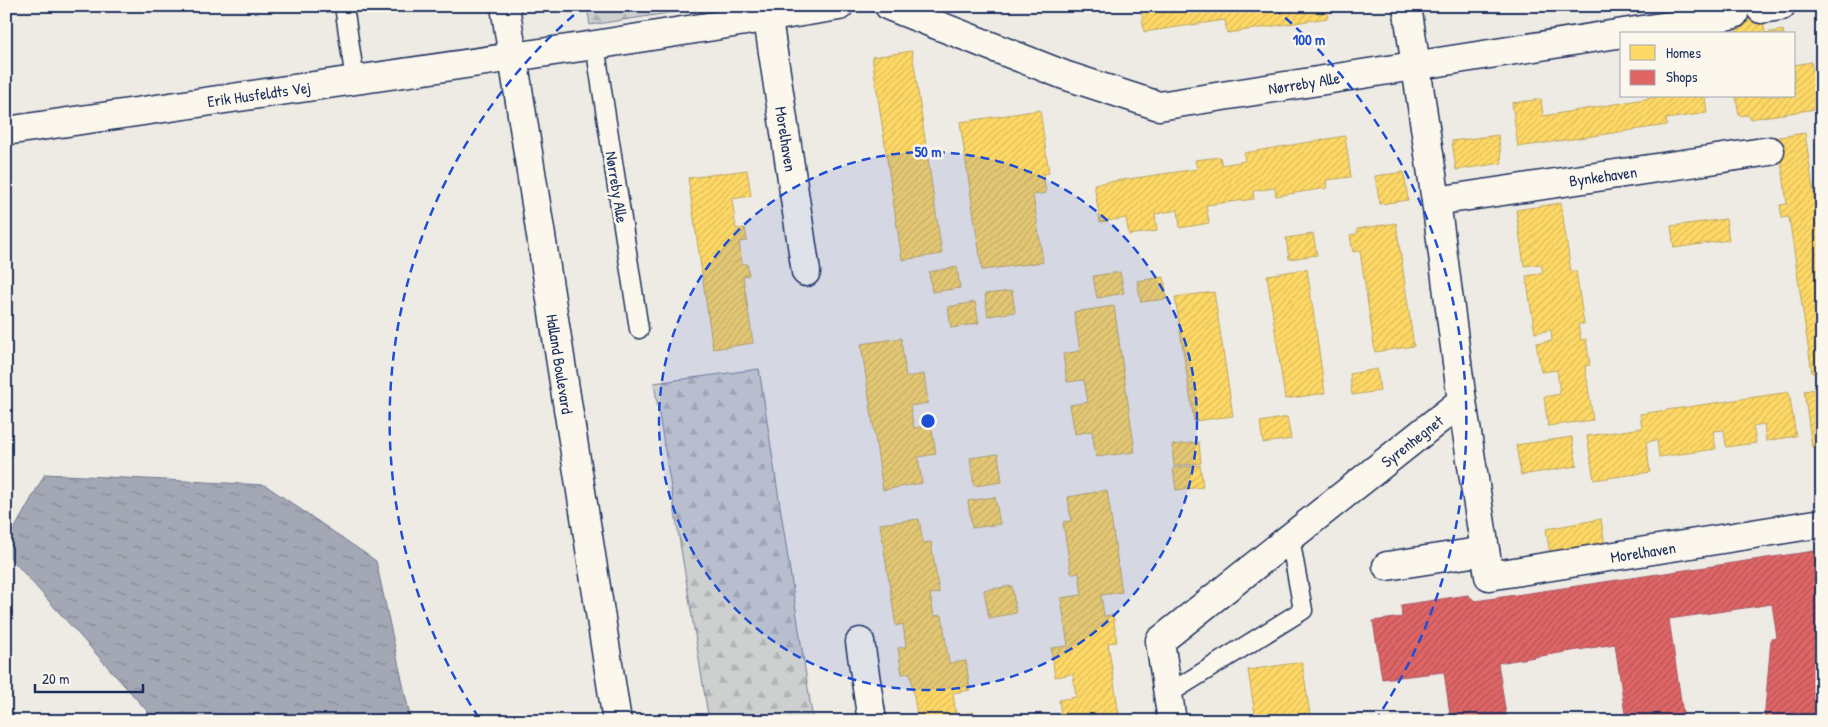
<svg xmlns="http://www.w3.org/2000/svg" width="1828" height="727" font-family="'Patrick Hand',sans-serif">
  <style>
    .forest { fill: url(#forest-firs); stroke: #747f96 }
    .water { fill: url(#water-ripples); stroke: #6d7892 }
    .homes { fill: url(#homes-hatch); stroke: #bba664 }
    .shops { fill: url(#shops-hatch); stroke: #a55664 }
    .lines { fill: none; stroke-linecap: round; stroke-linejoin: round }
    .service-casing { stroke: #1b2f5e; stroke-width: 21 }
    .minor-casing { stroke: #1b2f5e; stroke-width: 31 }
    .tertiary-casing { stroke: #1b2f5e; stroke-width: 31 }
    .service { stroke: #fbf7ec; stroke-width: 18 }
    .minor { stroke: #fbf7ec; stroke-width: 28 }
    .tertiary { stroke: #fbf7ec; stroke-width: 28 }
    .ring { fill: none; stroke: #1d4ed8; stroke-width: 2.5; stroke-dasharray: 9 6 }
    .labels { text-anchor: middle; stroke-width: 5; stroke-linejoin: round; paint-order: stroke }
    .street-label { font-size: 16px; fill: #1b2f5e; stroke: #fbf7ec }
    .centre { fill: #1d4ed8; stroke: #fbf7ec; stroke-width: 2.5 }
    .ring-label { font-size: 15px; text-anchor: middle; font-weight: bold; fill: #1d4ed8; stroke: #fbf7ec; stroke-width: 5; stroke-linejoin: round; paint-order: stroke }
  </style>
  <defs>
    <pattern id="forest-firs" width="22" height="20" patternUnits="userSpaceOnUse" patternTransform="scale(1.25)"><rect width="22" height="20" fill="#cecfcf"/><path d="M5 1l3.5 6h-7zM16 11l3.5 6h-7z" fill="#b0b2b4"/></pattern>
    <pattern id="water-ripples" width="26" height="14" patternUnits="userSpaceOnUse" patternTransform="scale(1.25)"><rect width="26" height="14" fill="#a3a8b4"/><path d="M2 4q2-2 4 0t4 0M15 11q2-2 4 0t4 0" fill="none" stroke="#848996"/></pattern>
    <pattern id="homes-hatch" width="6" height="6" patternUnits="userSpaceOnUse" patternTransform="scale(1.25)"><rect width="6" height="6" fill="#ffd966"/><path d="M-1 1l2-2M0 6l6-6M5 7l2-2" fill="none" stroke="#dabb5b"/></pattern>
    <pattern id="shops-hatch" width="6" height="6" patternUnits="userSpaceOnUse" patternTransform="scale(1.25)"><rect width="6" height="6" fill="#e06666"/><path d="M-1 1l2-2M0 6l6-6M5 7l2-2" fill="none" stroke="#b55457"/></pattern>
  </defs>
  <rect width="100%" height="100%" fill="#eeebe4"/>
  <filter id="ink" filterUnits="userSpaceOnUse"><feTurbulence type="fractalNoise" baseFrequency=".02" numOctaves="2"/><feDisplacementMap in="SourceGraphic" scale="10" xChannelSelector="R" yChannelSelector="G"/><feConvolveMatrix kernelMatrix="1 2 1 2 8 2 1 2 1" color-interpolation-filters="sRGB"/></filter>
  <g filter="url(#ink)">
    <!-- forest -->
    <g class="forest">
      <path d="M 587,6 L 715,6 L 590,25 Z"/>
      <path d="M 759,369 L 813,721 L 709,721 L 654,383 Z"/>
    </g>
    <!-- water -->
    <path class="water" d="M 45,474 L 265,485 L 376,561 L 411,721 L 145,721 L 148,712 L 6,553 L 6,544 Z"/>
    <!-- homes -->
    <g class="homes">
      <path d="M 1141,6 L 1326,6 L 1328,18 L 1227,33 L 1225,20 L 1144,32 Z"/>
      <path d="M 1733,6 L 1761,6 L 1765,33 L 1783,30 L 1784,34 L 1737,34 Z"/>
      <path d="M 912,51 L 942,254 L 902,260 L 872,57 Z"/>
      <path d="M 1811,62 L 1813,71 L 1822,69 L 1822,108 L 1750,119 L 1749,115 L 1739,116 L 1736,96 L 1794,96 L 1794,65 Z"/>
      <path d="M 1663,96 L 1705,96 L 1707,113 L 1666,119 L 1667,125 L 1518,147 L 1512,103 L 1541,99 L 1543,116 Z"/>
      <path d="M 1040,110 L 1049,173 L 1043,174 L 1046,193 L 1033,195 L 1043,262 L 982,270 L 960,122 Z"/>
      <path d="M 1805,133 L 1815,203 L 1822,202 L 1822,221 L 1818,222 L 1822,247 L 1822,372 L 1812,373 L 1789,217 L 1782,218 L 1780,205 L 1787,204 L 1778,137 Z"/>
      <path d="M 1498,135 L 1502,163 L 1456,170 L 1452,141 Z"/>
      <path d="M 1345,136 L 1351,177 L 1326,180 L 1327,188 L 1276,196 L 1275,188 L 1253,191 L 1254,199 L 1206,205 L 1209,223 L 1180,228 L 1178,210 L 1155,214 L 1157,231 L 1129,235 L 1126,218 L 1100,222 L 1094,184 L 1197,169 L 1195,160 L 1220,157 L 1222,165 L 1245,161 L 1244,153 Z"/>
      <path d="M 747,170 L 751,196 L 732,199 L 736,229 L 745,228 L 747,241 L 739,242 L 742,264 L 747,264 L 749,275 L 743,276 L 753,343 L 713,349 L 688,178 Z"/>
      <path d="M 1404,172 L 1408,200 L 1380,204 L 1375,176 Z"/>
      <path d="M 1561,203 L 1571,272 L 1576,271 L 1584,324 L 1578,324 L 1581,340 L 1586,339 L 1590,365 L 1585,366 L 1593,420 L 1548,426 L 1544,397 L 1560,394 L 1557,370 L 1541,372 L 1536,343 L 1552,341 L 1551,330 L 1535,333 L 1526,276 L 1543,273 L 1541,264 L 1524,266 L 1516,210 Z"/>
      <path d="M 1726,219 L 1729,240 L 1674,248 L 1671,226 Z"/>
      <path d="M 1396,223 L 1414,346 L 1375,352 L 1360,251 L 1353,252 L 1350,235 L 1357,234 L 1357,229 Z"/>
      <path d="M 1313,234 L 1317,255 L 1289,259 L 1286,238 Z"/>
      <path d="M 957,267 L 960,288 L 932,292 L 929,272 Z"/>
      <path d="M 1307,269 L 1325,393 L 1285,399 L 1267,275 Z"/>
      <path d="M 1120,272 L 1124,293 L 1097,298 L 1093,276 Z"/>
      <path d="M 1164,277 L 1167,299 L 1141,302 L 1137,281 Z"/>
      <path d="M 1012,291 L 1015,312 L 988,316 L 985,294 Z"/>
      <path d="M 1214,292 L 1233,416 L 1194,421 L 1175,297 Z"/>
      <path d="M 975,302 L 979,323 L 951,328 L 948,307 Z"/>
      <path d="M 1114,306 L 1135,452 L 1096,457 L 1092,431 L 1075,434 L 1070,405 L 1088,402 L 1084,380 L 1067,382 L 1063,354 L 1080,351 L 1074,312 Z"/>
      <path d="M 901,338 L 906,377 L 924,374 L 928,403 L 910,406 L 914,428 L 931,425 L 936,454 L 918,457 L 922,483 L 883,490 L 861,344 Z"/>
      <path d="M 1377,369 L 1380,391 L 1352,395 L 1350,374 Z"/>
      <path d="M 1822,388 L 1822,446 L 1812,447 L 1804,391 Z"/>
      <path d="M 1789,392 L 1796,436 L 1766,441 L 1764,424 L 1753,426 L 1756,443 L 1726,447 L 1724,430 L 1713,431 L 1716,449 L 1659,457 L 1657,440 L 1646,442 L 1650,472 L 1594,480 L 1587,436 L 1642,428 L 1640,414 Z"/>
      <path d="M 1287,417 L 1291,439 L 1263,443 L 1260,422 Z"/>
      <path d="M 1572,437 L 1577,466 L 1521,475 L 1516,445 Z"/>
      <path d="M 1199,442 L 1201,463 L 1174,466 L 1172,445 Z"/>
      <path d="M 998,454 L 1002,482 L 974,486 L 970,458 Z"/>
      <path d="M 1200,465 L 1203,487 L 1176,490 L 1173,468 Z"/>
      <path d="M 1107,490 L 1122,592 L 1101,595 L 1104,616 L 1113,615 L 1117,642 L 1108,643 L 1120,721 L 1062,721 L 1059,700 L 1076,697 L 1073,674 L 1055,677 L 1051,648 L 1068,646 L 1061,598 L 1082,595 L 1079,573 L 1071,573 L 1063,522 L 1071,521 L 1068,497 Z"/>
      <path d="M 995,497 L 1000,524 L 972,528 L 968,501 Z"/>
      <path d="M 919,519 L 923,543 L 931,542 L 939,593 L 930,594 L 934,616 L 942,615 L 949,663 L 966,661 L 970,690 L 953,693 L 956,715 L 974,712 L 975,721 L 918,721 L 910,673 L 902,674 L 898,648 L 906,647 L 903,624 L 896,626 L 880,524 Z"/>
      <path d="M 1601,519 L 1605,546 L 1550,555 L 1546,529 Z"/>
      <path d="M 1012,586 L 1016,613 L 989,618 L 984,590 Z"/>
      <path d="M 1302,662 L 1311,721 L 1256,721 L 1248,670 Z"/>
    </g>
    <!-- shops -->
    <path class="shops" d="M 1814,551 L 1822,593 L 1822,721 L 1764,721 L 1771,639 L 1777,638 L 1772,604 L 1669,619 L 1684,721 L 1626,721 L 1615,644 L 1498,663 L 1507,721 L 1451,721 L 1444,672 L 1382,679 L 1373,621 L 1402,617 L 1401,605 L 1468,595 L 1475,601 Z"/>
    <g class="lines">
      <!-- service casing -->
      <g class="service-casing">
        <g id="service">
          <path d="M 344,6 L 355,80"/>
          <path d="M 595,45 L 639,329"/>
          <path d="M 1168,694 L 1303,610 L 1290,538"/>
        </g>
      </g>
      <!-- minor casing -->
      <g class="minor-casing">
        <g id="minor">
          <path d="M 766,6 L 806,272"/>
          <path d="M 889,6 L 1064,75 L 1159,106 L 1706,20 L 1734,14"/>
          <path d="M 1761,9 L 1781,6"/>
          <path d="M 6,131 L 595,45 L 839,6"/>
          <path d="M 1436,201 L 1770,151"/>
          <path d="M 1462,401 L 1489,576 L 1822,523"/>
          <path d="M 1387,566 L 1485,551"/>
          <path d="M 860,642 L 872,721"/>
          <path d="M 1172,721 L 1160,641 L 1462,401 L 1436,201 L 1407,6"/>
        </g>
      </g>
      <!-- tertiary casing -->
      <g class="tertiary-casing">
        <path id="tertiary" d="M 505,6 L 617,721"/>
      </g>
      <!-- service -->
      <use href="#service" class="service"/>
      <!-- minor -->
      <use href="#minor" class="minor"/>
      <!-- tertiary -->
      <use href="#tertiary" class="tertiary"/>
    </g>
  </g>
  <!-- distance rings -->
  <circle cx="928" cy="421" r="269" fill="#1d4ed8" fill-opacity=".12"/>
  <g class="ring">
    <circle cx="928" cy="421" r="269"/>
    <path d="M479 718A539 539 0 0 1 582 8M1274 8A539 539 0 0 1 1377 718"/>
  </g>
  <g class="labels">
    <!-- street labels -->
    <g class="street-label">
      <text transform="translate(1304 83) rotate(-9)" y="6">Nørreby Alle</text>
      <text transform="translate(259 94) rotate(-8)" y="6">Erik Husfeldts Vej</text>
      <text transform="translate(786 139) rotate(81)" y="6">Morelhaven</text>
      <text transform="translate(1603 176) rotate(-8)" y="6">Bynkehaven</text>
      <text transform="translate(617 187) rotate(81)" y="6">Nørreby Alle</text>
      <text transform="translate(560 364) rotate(81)" y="6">Halland Boulevard</text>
      <text transform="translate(1412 441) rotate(-38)" y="6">Syrenhegnet</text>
      <text transform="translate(1643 552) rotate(-9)" y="6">Morelhaven</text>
    </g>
  </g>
  <circle cx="928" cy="421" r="8" class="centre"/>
  <g class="ring-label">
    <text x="1309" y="45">100 m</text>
    <text x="928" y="157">50 m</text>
  </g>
  <!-- margin -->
  <rect width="1828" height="727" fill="none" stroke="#fbf7ec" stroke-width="25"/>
  <rect x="12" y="12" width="1803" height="702" fill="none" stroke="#1b2f5e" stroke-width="2" filter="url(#ink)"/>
  <!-- legend -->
  <rect x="1620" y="32" width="175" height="65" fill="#fbf7ec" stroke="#a1a7b3"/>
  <rect x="1630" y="45" width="25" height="15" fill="#ffd966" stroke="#a1a7b3"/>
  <text x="1666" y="58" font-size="15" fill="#1b2f5e">Homes</text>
  <rect x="1630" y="70" width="25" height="15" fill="#e06666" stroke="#a1a7b3"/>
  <text x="1666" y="82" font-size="15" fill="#1b2f5e">Shops</text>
  <!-- scale -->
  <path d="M35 684v8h108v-8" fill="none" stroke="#1b2f5e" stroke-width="2.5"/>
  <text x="42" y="684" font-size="15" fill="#1b2f5e" stroke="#fbf7ec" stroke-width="4" paint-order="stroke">20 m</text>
</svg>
